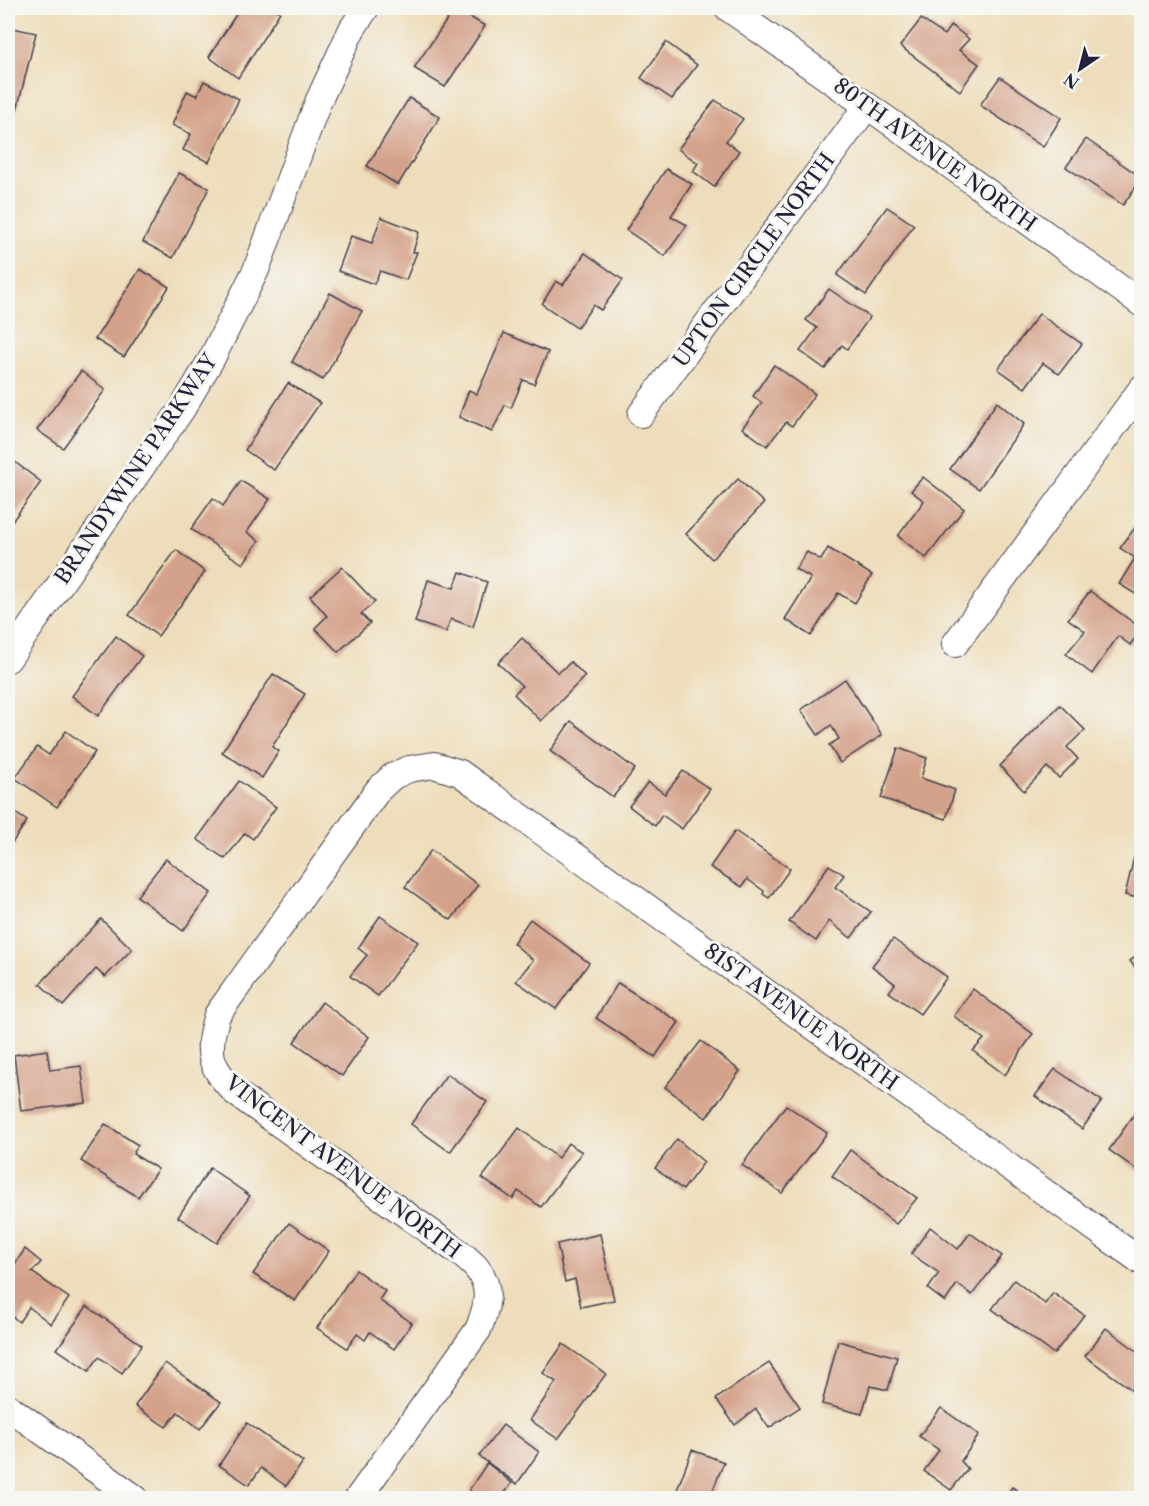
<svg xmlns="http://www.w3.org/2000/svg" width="1149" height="1506" font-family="'Libre Caslon Text',serif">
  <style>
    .building { fill: #d4a28a }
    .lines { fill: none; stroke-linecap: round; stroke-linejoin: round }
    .street-casing { stroke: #413e4e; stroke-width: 28 }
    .street { stroke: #fff; stroke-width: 26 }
    .labels { text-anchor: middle; stroke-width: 6; stroke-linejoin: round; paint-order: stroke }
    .street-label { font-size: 21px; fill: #22223b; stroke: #f6f6f2 }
  </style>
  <rect width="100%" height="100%" fill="#f6f6f2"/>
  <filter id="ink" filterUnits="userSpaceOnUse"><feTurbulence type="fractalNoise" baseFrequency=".0167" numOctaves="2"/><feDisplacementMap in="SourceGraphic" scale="12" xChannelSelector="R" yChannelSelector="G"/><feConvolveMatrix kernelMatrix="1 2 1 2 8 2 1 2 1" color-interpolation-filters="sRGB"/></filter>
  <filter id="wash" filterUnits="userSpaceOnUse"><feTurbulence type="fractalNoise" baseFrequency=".008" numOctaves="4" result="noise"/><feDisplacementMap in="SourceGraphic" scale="24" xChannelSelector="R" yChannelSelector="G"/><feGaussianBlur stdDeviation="1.35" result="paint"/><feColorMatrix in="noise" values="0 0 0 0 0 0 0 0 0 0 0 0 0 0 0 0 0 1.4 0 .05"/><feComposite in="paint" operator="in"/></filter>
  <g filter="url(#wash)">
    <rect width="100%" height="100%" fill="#eeddba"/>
    <g id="blocks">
      <!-- building -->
      <g class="building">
        <path d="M 240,8 L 273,8 L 280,12 L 238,78 L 209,57 Z"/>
        <path d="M 455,8 L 485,26 L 445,87 L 414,68 Z"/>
        <path d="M 921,19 L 944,35 L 951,25 L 969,39 L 959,50 L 979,64 L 960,91 L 900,46 Z"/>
        <path d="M 8,27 L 36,33 L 17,110 L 8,107 Z"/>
        <path d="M 666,42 L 697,65 L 672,99 L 641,78 Z"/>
        <path d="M 1000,77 L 1061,118 L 1043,147 L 980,105 Z"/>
        <path d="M 204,81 L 239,99 L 209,162 L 183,150 L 191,134 L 172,125 L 187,91 L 197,96 Z"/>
        <path d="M 409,98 L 440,117 L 398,185 L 367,166 Z"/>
        <path d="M 715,100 L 743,119 L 726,141 L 739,151 L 714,187 L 693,171 L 698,163 L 678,149 Z"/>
        <path d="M 1086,139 L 1142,178 L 1123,205 L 1066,167 Z"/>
        <path d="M 666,169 L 692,184 L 671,216 L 687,225 L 665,256 L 626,230 Z"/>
        <path d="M 179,173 L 209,188 L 173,258 L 143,242 Z"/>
        <path d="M 887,207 L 914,225 L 866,295 L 837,275 Z"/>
        <path d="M 381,217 L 419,232 L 413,252 L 417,252 L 406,280 L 380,271 L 374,284 L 338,271 L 351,236 L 372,243 Z"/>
        <path d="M 585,253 L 623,280 L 601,310 L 593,305 L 577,328 L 542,304 L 556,281 L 563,285 Z"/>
        <path d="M 140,269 L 169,287 L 124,357 L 95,339 Z"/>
        <path d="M 829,289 L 870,317 L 847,349 L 842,345 L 825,369 L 800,351 L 817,328 L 806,320 Z"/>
        <path d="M 330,293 L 362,311 L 323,380 L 292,362 Z"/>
        <path d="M 1039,314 L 1082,344 L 1059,374 L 1043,363 L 1025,388 L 998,369 Z"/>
        <path d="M 504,333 L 548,352 L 534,384 L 523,380 L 511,408 L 505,405 L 492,432 L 459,417 L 469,390 L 477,394 Z"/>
        <path d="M 774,365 L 815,394 L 792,426 L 786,422 L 767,446 L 742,428 L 762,403 L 753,396 Z"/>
        <path d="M 81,371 L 105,390 L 63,448 L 37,430 Z"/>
        <path d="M 288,383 L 320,403 L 274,470 L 245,450 Z"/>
        <path d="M 997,402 L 1024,424 L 979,489 L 950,469 Z"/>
        <path d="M 11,459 L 41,482 L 8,527 L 8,464 Z"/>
        <path d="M 923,477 L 964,509 L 926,558 L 898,536 L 924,501 L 911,491 Z"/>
        <path d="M 738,479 L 764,503 L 712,559 L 686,534 Z"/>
        <path d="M 241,481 L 270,499 L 247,532 L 259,541 L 243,564 L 191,529 L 213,498 L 223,506 Z"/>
        <path d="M 1142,518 L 1142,598 L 1119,584 L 1135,558 L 1120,548 Z"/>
        <path d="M 828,548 L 872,575 L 855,603 L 838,593 L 811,636 L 785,619 L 811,578 L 795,569 L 807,552 L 821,560 Z"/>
        <path d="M 176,550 L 205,572 L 158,636 L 129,615 Z"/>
        <path d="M 342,567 L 375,602 L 361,614 L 370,623 L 338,652 L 315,628 L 327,616 L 310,596 Z"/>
        <path d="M 460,572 L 487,582 L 473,627 L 451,619 L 446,632 L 415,622 L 428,580 L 454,588 Z"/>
        <path d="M 1090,591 L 1142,629 L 1130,645 L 1118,636 L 1092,674 L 1066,654 L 1085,631 L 1068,619 Z"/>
        <path d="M 116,636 L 142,656 L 98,716 L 72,696 Z"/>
        <path d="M 522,638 L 558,673 L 571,662 L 585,676 L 541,721 L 514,694 L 522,686 L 498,663 Z"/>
        <path d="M 273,674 L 305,694 L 272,747 L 279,751 L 262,778 L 222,752 Z"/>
        <path d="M 845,679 L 882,735 L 840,763 L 829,745 L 839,739 L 831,725 L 818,735 L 801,710 Z"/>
        <path d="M 1060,705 L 1085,730 L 1067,747 L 1078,759 L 1059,778 L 1047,767 L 1024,791 L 1000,766 Z"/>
        <path d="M 571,721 L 635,769 L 613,797 L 550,751 Z"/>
        <path d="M 66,731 L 95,752 L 57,807 L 15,778 L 37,747 L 49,755 Z"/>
        <path d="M 898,748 L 927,758 L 921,778 L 955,790 L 946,819 L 881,798 Z"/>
        <path d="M 683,771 L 710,789 L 682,829 L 662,815 L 655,826 L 629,806 L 648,782 L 665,794 Z"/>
        <path d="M 239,781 L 276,807 L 253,839 L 245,833 L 225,859 L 197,839 Z"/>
        <path d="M 8,808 L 27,821 L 8,849 Z"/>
        <path d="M 1141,828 L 1142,828 L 1142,899 L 1125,895 Z"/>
        <path d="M 735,831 L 790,869 L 769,898 L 763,894 L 764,891 L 747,879 L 742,887 L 710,867 Z"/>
        <path d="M 431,850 L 478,885 L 451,920 L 405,887 Z"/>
        <path d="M 166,859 L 211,893 L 183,931 L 137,896 Z"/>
        <path d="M 829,865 L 844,875 L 835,887 L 871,912 L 851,938 L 829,921 L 816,941 L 789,922 Z"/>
        <path d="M 380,916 L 418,942 L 378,996 L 350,976 L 367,955 L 358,948 Z"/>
        <path d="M 101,919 L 132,949 L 105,977 L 96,969 L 63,1006 L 40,984 Z"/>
        <path d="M 530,919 L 589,963 L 556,1009 L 516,981 L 533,960 L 513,943 Z"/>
        <path d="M 893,939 L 947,977 L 920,1014 L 889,992 L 895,984 L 872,966 Z"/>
        <path d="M 1142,952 L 1142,977 L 1130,961 Z"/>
        <path d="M 618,983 L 679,1022 L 655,1057 L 596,1018 Z"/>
        <path d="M 973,989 L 1033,1034 L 1005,1075 L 973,1051 L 984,1039 L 954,1016 Z"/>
        <path d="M 322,1002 L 369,1037 L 342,1076 L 294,1042 Z"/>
        <path d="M 701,1041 L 740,1071 L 706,1118 L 665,1087 Z"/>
        <path d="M 47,1050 L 50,1070 L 81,1066 L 86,1103 L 21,1111 L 14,1055 Z"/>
        <path d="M 1055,1069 L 1102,1101 L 1082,1129 L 1035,1096 Z"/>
        <path d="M 447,1074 L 487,1102 L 450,1152 L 411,1124 Z"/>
        <path d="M 786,1105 L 827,1133 L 782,1193 L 742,1165 Z"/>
        <path d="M 1140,1106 L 1142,1107 L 1142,1170 L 1140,1172 L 1109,1150 Z"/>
        <path d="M 105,1124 L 138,1145 L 133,1154 L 158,1169 L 138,1197 L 81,1161 Z"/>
        <path d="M 519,1128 L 558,1158 L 568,1143 L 582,1152 L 541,1207 L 518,1191 L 513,1199 L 482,1178 Z"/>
        <path d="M 677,1139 L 704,1162 L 683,1190 L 655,1168 Z"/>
        <path d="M 850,1150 L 917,1198 L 896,1224 L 832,1176 Z"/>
        <path d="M 210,1168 L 250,1196 L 217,1243 L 178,1217 Z"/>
        <path d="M 289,1223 L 329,1251 L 295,1301 L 253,1274 Z"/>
        <path d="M 930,1227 L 958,1249 L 970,1233 L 1002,1256 L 972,1295 L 957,1284 L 945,1302 L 928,1289 L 939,1273 L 911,1254 Z"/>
        <path d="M 600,1234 L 614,1300 L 581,1307 L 575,1279 L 565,1282 L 557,1244 Z"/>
        <path d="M 25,1249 L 41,1262 L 32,1272 L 69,1298 L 51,1324 L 29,1307 L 19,1322 L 8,1313 L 8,1274 Z"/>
        <path d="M 356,1270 L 385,1291 L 379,1300 L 412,1323 L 394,1349 L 370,1332 L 365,1340 L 357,1334 L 347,1348 L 317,1328 Z"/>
        <path d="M 1014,1280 L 1045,1304 L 1053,1293 L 1084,1315 L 1054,1354 L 992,1309 Z"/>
        <path d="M 87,1306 L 142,1345 L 122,1373 L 99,1357 L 89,1371 L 57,1349 Z"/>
        <path d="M 1106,1328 L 1142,1355 L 1142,1397 L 1085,1356 Z"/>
        <path d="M 838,1341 L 897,1357 L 888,1390 L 870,1386 L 862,1414 L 822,1404 Z"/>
        <path d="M 563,1344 L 606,1374 L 558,1439 L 530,1420 L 556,1382 L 543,1373 Z"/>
        <path d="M 165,1363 L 221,1402 L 200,1429 L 178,1412 L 166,1427 L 135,1406 Z"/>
        <path d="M 769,1363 L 800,1407 L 769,1428 L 756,1409 L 735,1425 L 716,1399 Z"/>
        <path d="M 941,1408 L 979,1435 L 961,1461 L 968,1469 L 951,1490 L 924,1471 L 939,1450 L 919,1436 Z"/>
        <path d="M 247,1423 L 303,1462 L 286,1486 L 261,1468 L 249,1485 L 219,1465 Z"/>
        <path d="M 503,1425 L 539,1452 L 517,1484 L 479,1456 Z"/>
        <path d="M 692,1450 L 724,1462 L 711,1495 L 721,1498 L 674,1498 Z"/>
        <path d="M 487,1463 L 512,1483 L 501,1498 L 479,1498 L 469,1490 Z"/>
        <path d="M 1012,1487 L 1029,1498 L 1005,1498 Z"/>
      </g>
    </g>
  </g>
  <g filter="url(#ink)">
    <use href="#blocks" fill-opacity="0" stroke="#413e4e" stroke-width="1.5"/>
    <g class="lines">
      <!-- street casing -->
      <g class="street-casing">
        <g id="street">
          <path d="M 728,8 L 896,126 L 1142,304"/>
          <path d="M 641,414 L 867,106"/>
          <path d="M 955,644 L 1142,388"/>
          <path d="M 8,659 L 182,409 L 212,358 L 256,270 L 318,102 L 352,29 L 366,8"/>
          <path d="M 8,1407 L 135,1498"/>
          <path d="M 358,1498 L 478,1330 C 486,1310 493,1289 478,1270 C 475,1265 469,1261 464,1256 L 236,1093 C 208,1065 206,1052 217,1015 L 378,790 L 393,776 L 409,769 L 434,765 L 460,773 L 1142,1262"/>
        </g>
      </g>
      <!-- street -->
      <use href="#street" class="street"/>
    </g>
  </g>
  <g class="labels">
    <!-- street labels -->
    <g class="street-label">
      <text transform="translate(935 155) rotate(36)" y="7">80TH AVENUE NORTH</text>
      <text transform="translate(754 260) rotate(-54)" y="7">UPTON CIRCLE NORTH</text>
      <text transform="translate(136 469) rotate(-56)" y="7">BRANDYWINE PARKWAY</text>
      <text transform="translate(801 1017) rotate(36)" y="7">81ST AVENUE NORTH</text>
      <text transform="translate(343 1167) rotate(37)" y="7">VINCENT AVENUE NORTH</text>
    </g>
  </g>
  <!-- margin -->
  <rect width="1149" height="1506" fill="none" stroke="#f6f6f2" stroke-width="30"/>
  <!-- north arrow -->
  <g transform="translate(1080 69) rotate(215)" stroke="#f6f6f2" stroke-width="4.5" paint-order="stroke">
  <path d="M0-4.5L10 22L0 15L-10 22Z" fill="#22223b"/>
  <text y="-9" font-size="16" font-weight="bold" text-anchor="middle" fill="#22223b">N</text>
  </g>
</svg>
